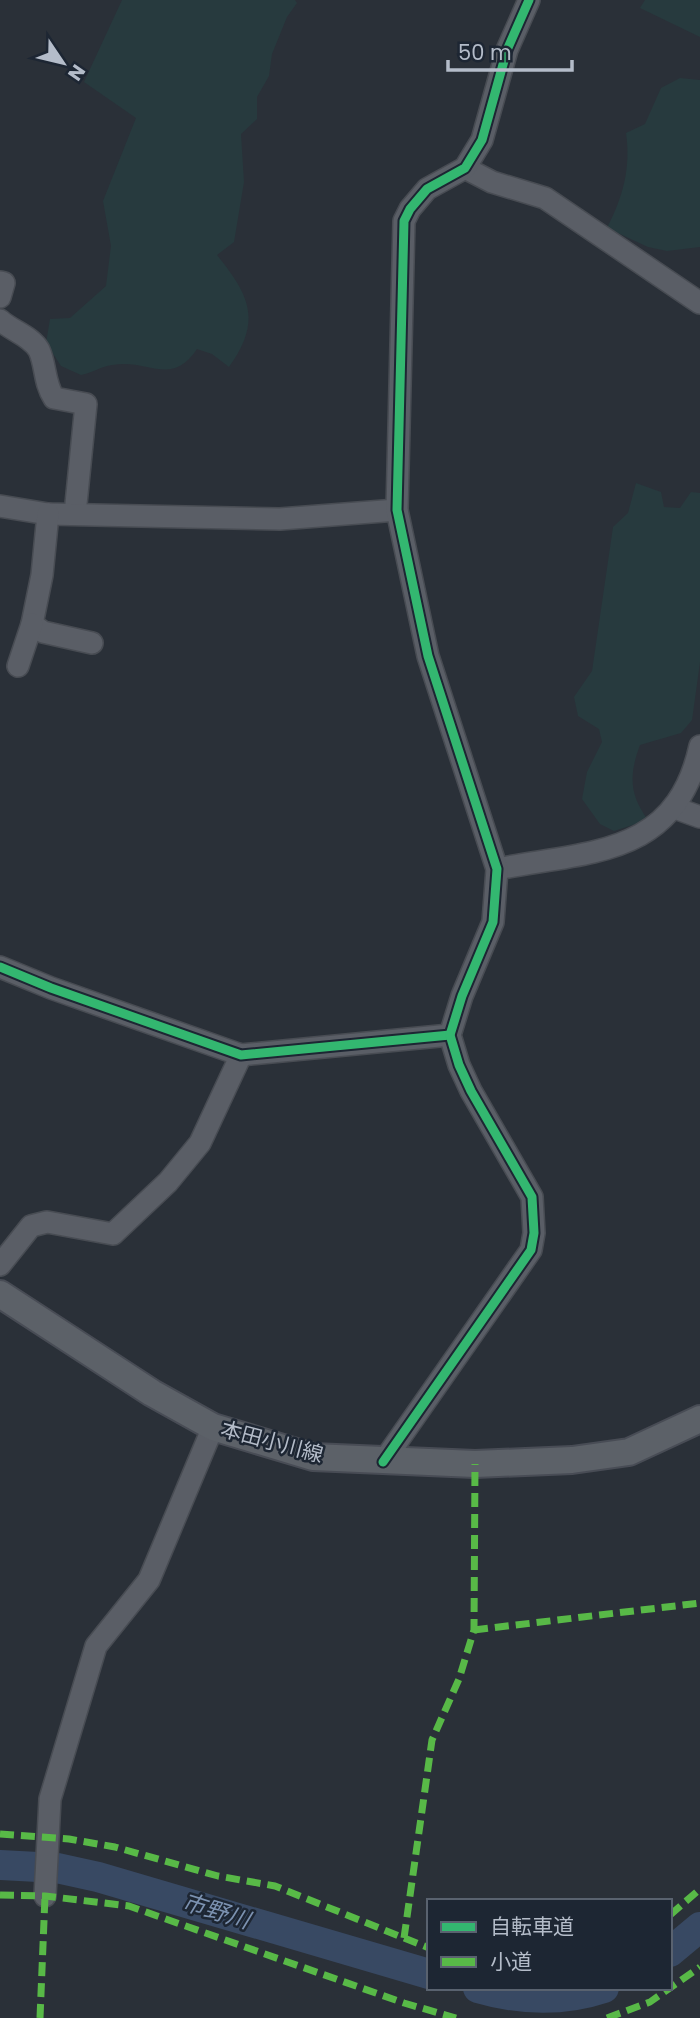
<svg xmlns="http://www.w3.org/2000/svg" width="700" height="2018" font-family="Poppins,'Noto Sans JP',sans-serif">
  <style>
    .green { fill: #273a3e }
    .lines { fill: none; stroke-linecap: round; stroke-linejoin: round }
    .river { stroke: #384963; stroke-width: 30 }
    .minor-casing { stroke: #484c53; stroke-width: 24 }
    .major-casing { stroke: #484c55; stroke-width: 30 }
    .minor { stroke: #5a5e66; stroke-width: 21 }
    .major { stroke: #5c6168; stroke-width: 26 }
    .quiet { stroke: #58b947; stroke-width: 7; stroke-dasharray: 14 7; stroke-linecap: butt }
    .cycleway-casing { stroke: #1d2633; stroke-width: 13 }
    .cycleway { stroke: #33b770; stroke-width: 9 }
    .labels { text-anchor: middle; stroke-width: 5; stroke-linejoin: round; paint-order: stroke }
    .street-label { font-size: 21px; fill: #b4bcc9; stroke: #1d2633 }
    .water-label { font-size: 23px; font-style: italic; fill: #7c92b1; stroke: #1d2633 }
  </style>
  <rect width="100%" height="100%" fill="#2a3038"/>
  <!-- green -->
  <g class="green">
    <path d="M 122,0 L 295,0 L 297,3 L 287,17 L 272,54 L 269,76 L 257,97 L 257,119 L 241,134 L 244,182 L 234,242 L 217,255 C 250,296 262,321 229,367 L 212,354 L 197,349 C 171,388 148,358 112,365 C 102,366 92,373 81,375 L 61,366 L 46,343 L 50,319 L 70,318 L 106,286 L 111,246 L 103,201 L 136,118 L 84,82 Z"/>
    <path d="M 645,0 L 700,0 L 700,37 L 640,8 Z"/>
    <path d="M 680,78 L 700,80 L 700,247 L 667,251 L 648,247 L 607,228 C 623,197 631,168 626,133 L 645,124 L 661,88 Z"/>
    <path d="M 636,483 L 661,492 L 664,507 L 680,508 L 691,492 L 700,493 L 700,662 L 692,720 L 681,733 L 640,745 C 629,775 629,794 648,820 L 614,831 L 600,824 L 582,799 L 587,772 L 602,742 L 599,729 L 578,716 L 574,697 L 592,671 L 613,527 L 628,513 Z"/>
  </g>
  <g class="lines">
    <!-- river -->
    <g class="river">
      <path d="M 0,1865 L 57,1868 L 98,1877 L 429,1974"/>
      <path d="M 670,1952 L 700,1927"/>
      <path d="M 478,1988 C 519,2000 562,2002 604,1988"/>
    </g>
    <!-- minor casing -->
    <g class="minor-casing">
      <g id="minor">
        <path d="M 465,168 L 492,182 L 545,198 L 700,303"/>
        <path d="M 0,282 L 4,283 L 0,297"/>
        <path d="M 0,320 C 12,331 31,336 39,350 C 46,365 44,383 54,398 L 86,404 L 75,514"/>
        <path d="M 0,506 L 48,514 L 280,519 L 397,510"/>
        <path d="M 48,514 L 42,575 L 32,624 L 43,632 L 92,643"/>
        <path d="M 18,666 L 32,624"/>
        <path d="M 675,808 L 700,817"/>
        <path d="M 497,869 C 590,851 676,857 700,746"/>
        <path d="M 0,967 L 51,988 L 241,1055 L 450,1035"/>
        <path d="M 0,1265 L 31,1226 L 47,1222 L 113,1234 L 168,1182 L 200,1143 L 241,1055"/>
        <path d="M 383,1462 L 531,1250 L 534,1233 L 532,1197 L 471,1091 L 459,1065 L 450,1035 L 462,996 L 493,922 L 497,869 L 428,656 L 397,510 L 404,221 L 410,209 L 427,189 L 465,168 L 482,140 L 507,50 L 529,0"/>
        <path d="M 45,1896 L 50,1799 L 96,1646 L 149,1580 L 213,1427"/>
      </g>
    </g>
    <!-- major casing -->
    <g class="major-casing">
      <path id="major" d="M 0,1294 L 152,1393 L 213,1427 L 313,1457 L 475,1464 L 572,1460 L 629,1452 L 700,1419"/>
    </g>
    <!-- minor -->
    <use href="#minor" class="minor"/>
    <!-- major -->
    <use href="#major" class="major"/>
    <!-- quiet -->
    <g class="quiet">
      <path d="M 474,1630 L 700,1603"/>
      <path d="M 0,1834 L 69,1839 L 115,1847 L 218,1876 L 275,1886 L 429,1948"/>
      <path d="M 0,1895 L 45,1896 L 129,1906 L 404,2003 L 456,2018"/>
      <path d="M 670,1915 L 700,1889"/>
      <path d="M 404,1938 L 432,1740 L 459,1679 L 474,1630 L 475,1464"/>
      <path d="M 40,2018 L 45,1896"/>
      <path d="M 607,2018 L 650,2002 L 700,1967"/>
    </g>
    <!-- cycleway casing -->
    <g class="cycleway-casing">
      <g id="cycleway">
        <path d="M 0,967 L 51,988 L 241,1055 L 450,1035"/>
        <path d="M 383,1462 L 531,1250 L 534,1233 L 532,1197 L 471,1091 L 459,1065 L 450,1035 L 462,996 L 493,922 L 497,869 L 428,656 L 397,510 L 404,221 L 410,209 L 427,189 L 465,168 L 482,140 L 507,50 L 529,0"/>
      </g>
    </g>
    <!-- cycleway -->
    <use href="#cycleway" class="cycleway"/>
  </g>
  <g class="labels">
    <!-- street labels -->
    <g class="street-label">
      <text transform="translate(272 1442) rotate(15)" y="7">本田小川線</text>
    </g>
    <!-- water labels -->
    <g class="water-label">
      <text transform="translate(216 1911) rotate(17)" y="8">市野川</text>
    </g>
  </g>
  <!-- legend -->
  <rect x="427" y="1899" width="245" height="91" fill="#1d2633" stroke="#59626f" stroke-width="2"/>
  <rect x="441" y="1922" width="35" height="10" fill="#33b770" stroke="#59626f" stroke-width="2"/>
  <text x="490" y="1934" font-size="21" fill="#b4bcc9">自転車道</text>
  <rect x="441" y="1957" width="35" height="10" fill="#58b947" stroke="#59626f" stroke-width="2"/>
  <text x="490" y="1969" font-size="21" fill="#b4bcc9">小道</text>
  <!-- north arrow -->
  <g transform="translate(63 63) rotate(125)" stroke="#1d2633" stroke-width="5" paint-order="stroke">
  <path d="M0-5L12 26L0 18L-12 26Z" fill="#b4bcc9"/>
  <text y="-10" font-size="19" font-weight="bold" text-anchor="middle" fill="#b4bcc9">N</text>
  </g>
  <!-- scale -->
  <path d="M448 60v10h124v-10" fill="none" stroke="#b4bcc9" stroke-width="3.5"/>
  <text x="458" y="60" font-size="21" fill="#b4bcc9" stroke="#1d2633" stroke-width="5" paint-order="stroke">50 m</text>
</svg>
